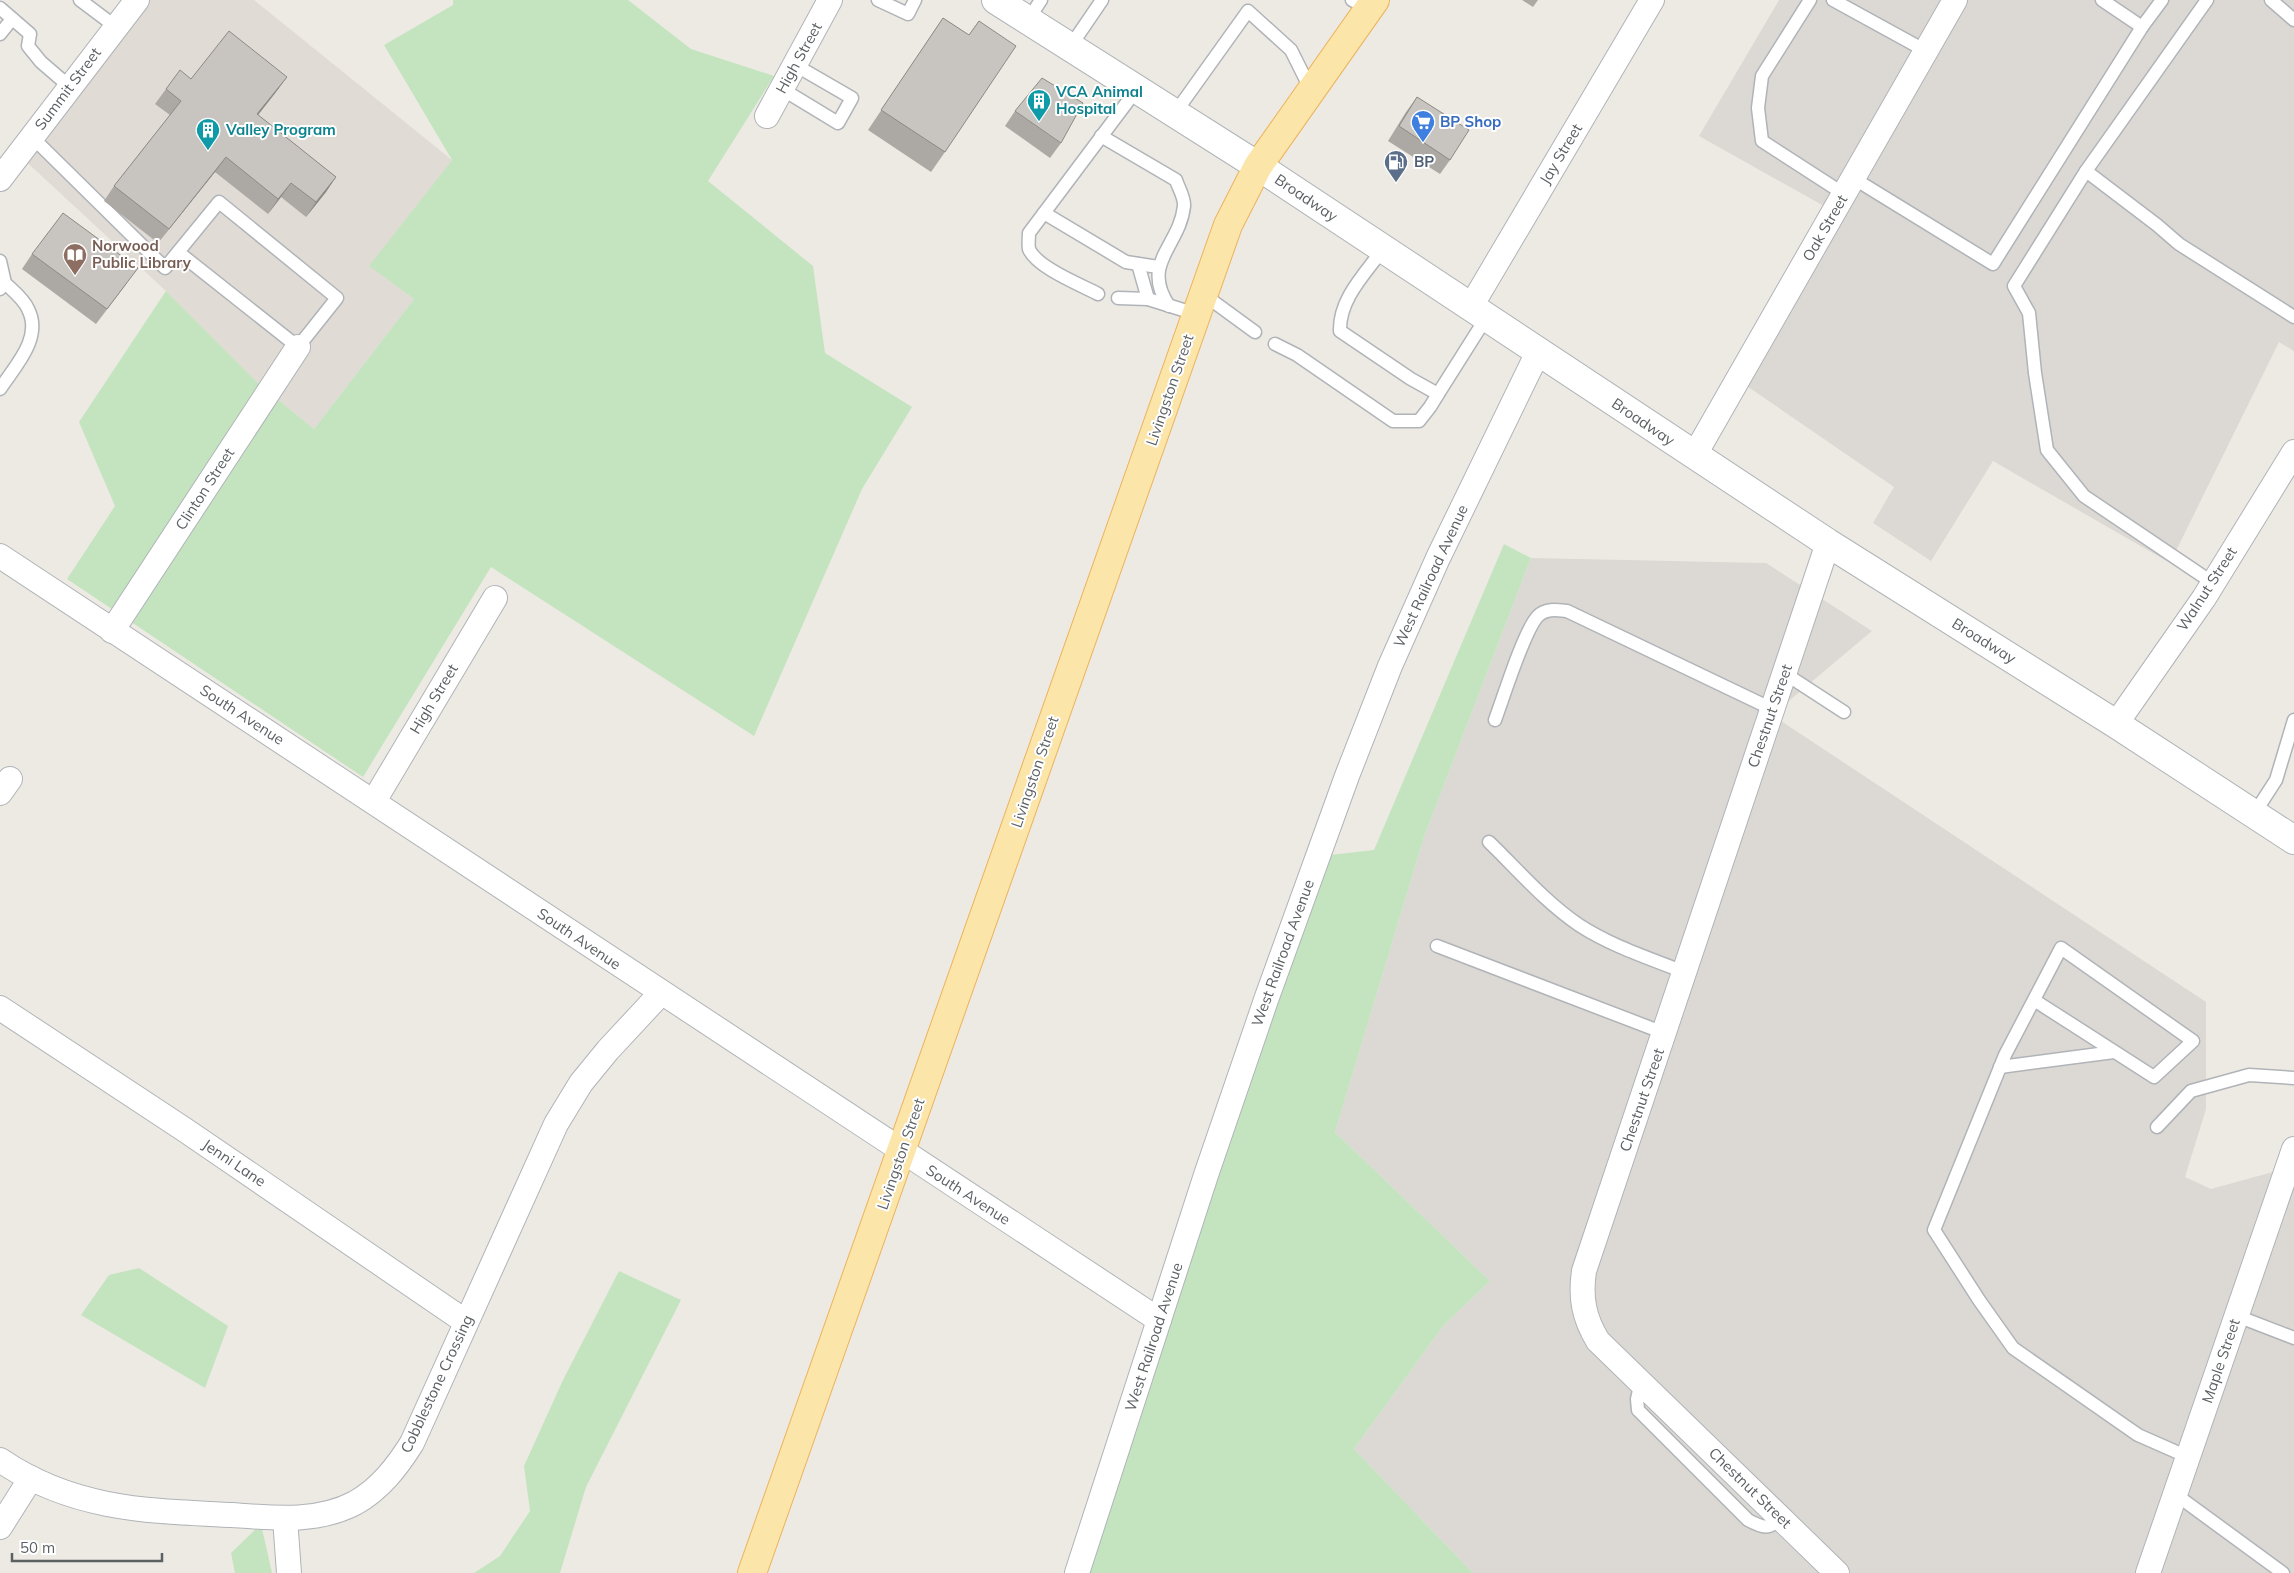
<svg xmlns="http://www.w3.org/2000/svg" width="2294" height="1573" font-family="Mulish,sans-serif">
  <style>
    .industrial { fill: #dcd9d5 }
    .education { fill: #e0dbd4 }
    .green { fill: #c4e4c0 }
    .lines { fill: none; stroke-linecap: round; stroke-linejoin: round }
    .service-casing { stroke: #b0b4b8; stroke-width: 15 }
    .minor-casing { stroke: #b0b4b8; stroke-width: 26 }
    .tertiary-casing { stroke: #b0b4b8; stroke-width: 30 }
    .primary-casing { stroke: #ecb35d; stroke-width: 30 }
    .service { stroke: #fff; stroke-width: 12 }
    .minor { stroke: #fff; stroke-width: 24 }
    .tertiary { stroke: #fff; stroke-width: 28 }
    .primary { stroke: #fce5a9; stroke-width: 28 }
    .wall { fill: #aca9a5 }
    .shaded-wall { fill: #8c8a86 }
    .building { fill: #c8c5c0; stroke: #8c8a86 }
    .labels { text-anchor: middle; stroke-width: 4; stroke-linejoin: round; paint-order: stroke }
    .street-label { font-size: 15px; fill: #5b6063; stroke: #fff }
    .culture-label { font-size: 15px; font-weight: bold; fill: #0d838f; stroke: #fff; text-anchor: start }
    .shop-label { font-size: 15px; font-weight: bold; fill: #366cbe; stroke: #fff; text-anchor: start }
    .service-label { font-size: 15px; font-weight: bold; fill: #4e5e75; stroke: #fff; text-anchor: start }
    .education-label { font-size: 15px; font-weight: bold; fill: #785e54; stroke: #fff; text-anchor: start }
  </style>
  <rect width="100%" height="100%" fill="#edeae3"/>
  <!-- industrial -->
  <g class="industrial">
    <path d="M 1779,0 L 2294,0 L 2294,351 L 2279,342 L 2170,563 L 1993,461 L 1931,561 L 1873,523 L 1894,487 L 1738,380 L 1831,210 L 1699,136 Z"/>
    <path d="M 1531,558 L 1766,563 L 1872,631 L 1772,715 L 2206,1002 L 2206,1109 L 2185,1177 L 2211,1189 L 2294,1166 L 2294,1573 L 1473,1573 L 1354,1449 L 1444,1325 L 1490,1281 L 1335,1132 L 1424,837 Z"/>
  </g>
  <!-- education -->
  <path class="education" d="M 137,0 L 254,0 L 452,160 L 370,266 L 414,299 L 314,429 L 259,384 L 166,291 L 19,155 Z"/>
  <!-- green -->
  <g class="green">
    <path d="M 453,0 L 628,0 L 691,49 L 774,76 L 708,181 L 813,266 L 825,353 L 912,407 L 862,489 L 754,736 L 491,567 L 363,777 L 67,579 L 115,506 L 79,422 L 166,291 L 259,384 L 314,429 L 414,299 L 369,266 L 452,160 L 384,45 L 453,5 Z"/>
    <path d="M 1504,544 L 1531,558 L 1424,837 L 1335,1132 L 1490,1281 L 1444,1325 L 1354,1449 L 1473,1573 L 1074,1573 L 1321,856 L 1374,850 Z"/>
    <path d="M 139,1268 L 228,1326 L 205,1388 L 81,1315 L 109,1275 Z"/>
    <path d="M 619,1271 L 681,1300 L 586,1487 L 560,1573 L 474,1573 L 500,1556 L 530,1511 L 524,1466 L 563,1380 Z"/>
    <path d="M 261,1524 L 272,1573 L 235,1573 L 231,1553 Z"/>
  </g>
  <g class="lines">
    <!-- service casing -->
    <g class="service-casing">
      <g id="service">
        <path d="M 80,0 L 116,27"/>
        <path d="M 878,0 L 908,14 L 915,0"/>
        <path d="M 1352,0 L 1369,9"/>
        <path d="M 1810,0 L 1762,76 L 1758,108 L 1762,141 L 1844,194"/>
        <path d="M 1833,0 L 1926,51"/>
        <path d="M 2207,0 L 2086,171 L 2157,225 L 2179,244 L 2294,317"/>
        <path d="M 2271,0 L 2294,20"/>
        <path d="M 0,8 L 30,34 L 28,46 L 41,62 L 70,87"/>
        <path d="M 1028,20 L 1041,0"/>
        <path d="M 2142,27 L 2162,0"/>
        <path d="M 0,34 L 12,19"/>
        <path d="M 1070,47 L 1102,0"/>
        <path d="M 782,89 L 838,123 L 852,98 L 795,65"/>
        <path d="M 1175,113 L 1248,11 L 1291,50 L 1311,90"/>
        <path d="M 1101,136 L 1176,180 C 1178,187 1185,198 1184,206 C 1180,246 1140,263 1169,306"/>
        <path d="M 32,137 L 165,268 L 219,202 L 337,298 L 298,347 L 178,252"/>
        <path d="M 2086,171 L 2014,286 L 2029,313 L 2035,373 L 2047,450 L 2084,496 L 2213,583"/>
        <path d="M 1853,178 L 1993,264 L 2142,27 L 2102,0"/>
        <path d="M 1044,213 L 1126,262 L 1158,267"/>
        <path d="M 1383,249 C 1365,274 1339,299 1340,331 L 1411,379 L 1438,394 L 1486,318"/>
        <path d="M 0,261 L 5,283 L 0,289"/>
        <path d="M 1138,264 L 1148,299"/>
        <path d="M 1098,294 C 1081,285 1036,267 1029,249 C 1028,244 1029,238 1029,233 L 1137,89"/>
        <path d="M 1203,294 L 1255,332"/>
        <path d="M 1118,298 L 1148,299 L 1196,314"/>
        <path d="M 1275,344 L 1297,355 L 1393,421 L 1419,421 L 1430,407 L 1438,394"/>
        <path d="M 0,389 C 15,366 43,338 28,309 C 24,299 12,290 5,283"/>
        <path d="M 1784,673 L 1844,712"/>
        <path d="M 1495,720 C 1503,699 1524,630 1538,616 C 1546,608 1557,610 1567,611 L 1772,709"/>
        <path d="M 2254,814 L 2276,780 L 2294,720"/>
        <path d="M 1489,842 C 1518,870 1545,902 1579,925 C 1611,946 1649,958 1684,972"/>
        <path d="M 1437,946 L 1664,1033"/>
        <path d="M 2034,1000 L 2154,1077 L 2193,1041 L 2061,948 L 2005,1055 L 1934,1230 L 1979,1300 L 2013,1348 L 2138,1435 L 2188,1457"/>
        <path d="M 2000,1067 L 2114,1052"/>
        <path d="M 2157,1127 L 2191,1091 L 2249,1075 L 2294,1078"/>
        <path d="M 2237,1316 L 2294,1338"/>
        <path d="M 1641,1382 L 1637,1399 L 1638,1410 L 1748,1520 C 1763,1528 1768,1530 1781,1518"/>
        <path d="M 2175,1494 L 2283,1573"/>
      </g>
    </g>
    <!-- minor casing -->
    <g class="minor-casing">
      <g id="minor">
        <path d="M 767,116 L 830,0"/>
        <path d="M 0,179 L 137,0"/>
        <path d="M 1470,308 L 1652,0"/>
        <path d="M 1694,456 L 1955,0"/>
        <path d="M 1828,543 L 1584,1271 C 1580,1298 1584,1318 1598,1341 L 1837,1573"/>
        <path d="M 0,556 L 1159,1320"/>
        <path d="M 112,631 L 298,347"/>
        <path d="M 2116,724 L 2204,598 L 2294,452"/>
        <path d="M 0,793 L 10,779"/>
        <path d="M 374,801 L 495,598"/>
        <path d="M 0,1008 L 185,1130 L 466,1322"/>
        <path d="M 0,1460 C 73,1510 148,1511 232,1515 C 273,1518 317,1523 355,1503 C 380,1489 397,1467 412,1443 L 556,1124 L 581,1083 L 608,1050 L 661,993"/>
        <path d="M 285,1518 L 289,1573"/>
        <path d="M 0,1527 L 31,1478"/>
        <path d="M 1077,1573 L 1206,1175 L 1267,997 L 1347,776 L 1390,666 L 1438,558 L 1538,352"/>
        <path d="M 2148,1573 L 2294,1149"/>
      </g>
    </g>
    <!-- tertiary casing -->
    <g class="tertiary-casing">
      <path id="tertiary" d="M 996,0 L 1258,166 L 1828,543 L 2116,724 L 2294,840"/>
    </g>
    <!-- primary casing -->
    <g class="primary-casing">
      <path id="primary" d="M 752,1573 L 1228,225 L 1258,166 L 1375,0"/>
    </g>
    <!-- service -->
    <use href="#service" class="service"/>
    <!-- minor -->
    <use href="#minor" class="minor"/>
    <!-- tertiary -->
    <use href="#tertiary" class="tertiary"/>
    <!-- primary -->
    <use href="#primary" class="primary"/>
  </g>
  <!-- wall -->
  <g class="wall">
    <path d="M 1522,0 L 1538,0 L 1533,7 Z"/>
    <path d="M 943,18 L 969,35 L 979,21 L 945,152 L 931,172 L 868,130 Z"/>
    <path d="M 287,77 L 276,92 L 258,115 L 336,177 L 326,192 L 306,217 L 281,197 L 268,214 L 215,172 L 158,243 L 104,201 L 114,186 L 170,115 L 155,104 L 166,89 L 191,79 Z"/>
    <path d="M 1417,97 L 1450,160 L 1440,174 L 1388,141 L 1406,112 Z"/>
    <path d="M 1015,111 L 1061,143 L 1050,158 L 1005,126 Z"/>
    <path d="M 32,254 L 127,283 L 96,324 L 22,269 Z"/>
  </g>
  <!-- shaded-wall -->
  <g class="shaded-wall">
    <path d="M 287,77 L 276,92 L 247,129 L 257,114 Z"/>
    <path d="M 226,157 L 215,172 L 158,243 L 169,229 Z"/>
    <path d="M 336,177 L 326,192 L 306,217 L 316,202 Z"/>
    <path d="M 291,183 L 281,197 L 268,214 L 278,199 Z"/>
  </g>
  <!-- building -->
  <g class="building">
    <path d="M 943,18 L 969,35 L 979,21 L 1016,46 L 945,152 L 881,110 Z"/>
    <path d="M 229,31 L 287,77 L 257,114 L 336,177 L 316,202 L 291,183 L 278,199 L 226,157 L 169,229 L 114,186 L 181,101 L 166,89 L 180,70 L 191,79 Z"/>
    <path d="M 1042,78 L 1083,103 L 1061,143 L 1015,111 Z"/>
    <path d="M 1417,97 L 1469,130 L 1450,160 L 1399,126 Z"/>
    <path d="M 63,213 L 138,268 L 107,309 L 32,254 Z"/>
  </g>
  <!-- icons -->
  <defs>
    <g id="building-pin" transform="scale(1.25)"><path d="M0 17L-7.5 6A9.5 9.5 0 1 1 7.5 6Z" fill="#0f9aa8" stroke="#fff"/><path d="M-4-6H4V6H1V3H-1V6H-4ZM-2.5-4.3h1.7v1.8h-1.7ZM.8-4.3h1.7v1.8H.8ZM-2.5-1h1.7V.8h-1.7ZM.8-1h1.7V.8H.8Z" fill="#fff"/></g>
    <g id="supermarket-pin" transform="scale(1.25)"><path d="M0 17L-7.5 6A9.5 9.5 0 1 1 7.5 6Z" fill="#3f7fe0" stroke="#fff"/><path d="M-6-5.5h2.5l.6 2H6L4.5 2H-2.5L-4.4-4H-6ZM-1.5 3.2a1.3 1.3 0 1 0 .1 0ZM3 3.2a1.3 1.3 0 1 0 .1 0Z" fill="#fff"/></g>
    <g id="fuel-pin" transform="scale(1.25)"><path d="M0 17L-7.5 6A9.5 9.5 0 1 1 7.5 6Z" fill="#5c6f8a" stroke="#fff"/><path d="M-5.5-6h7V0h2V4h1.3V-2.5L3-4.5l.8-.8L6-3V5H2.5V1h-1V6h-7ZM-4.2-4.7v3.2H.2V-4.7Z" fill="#fff"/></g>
    <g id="library-pin" transform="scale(1.25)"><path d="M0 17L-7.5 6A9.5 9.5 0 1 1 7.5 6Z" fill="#8d6e63" stroke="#fff"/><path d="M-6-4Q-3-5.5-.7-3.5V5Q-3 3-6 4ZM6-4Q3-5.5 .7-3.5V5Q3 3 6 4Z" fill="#fff"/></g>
  </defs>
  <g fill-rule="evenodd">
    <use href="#building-pin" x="1039" y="101"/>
    <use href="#supermarket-pin" x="1423" y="122"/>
    <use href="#building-pin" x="208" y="130"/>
    <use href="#fuel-pin" x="1396" y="162"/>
    <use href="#library-pin" x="75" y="255"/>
  </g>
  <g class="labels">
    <!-- street labels -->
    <g class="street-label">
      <text transform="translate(799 58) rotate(-61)" y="5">High Street</text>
      <text transform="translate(68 89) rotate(-53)" y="5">Summit Street</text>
      <text transform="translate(1561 154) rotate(-59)" y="5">Jay Street</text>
      <text transform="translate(1306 198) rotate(34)" y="5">Broadway</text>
      <text transform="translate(1825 228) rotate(-60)" y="5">Oak Street</text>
      <text transform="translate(1170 390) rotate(-71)" y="5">Livingston Street</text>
      <text transform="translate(1643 422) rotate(34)" y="5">Broadway</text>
      <text transform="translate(205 489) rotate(-57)" y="5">Clinton Street</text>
      <text transform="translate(1431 576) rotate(-65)" y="5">West Railroad Avenue</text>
      <text transform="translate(2207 589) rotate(-57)" y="5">Walnut Street</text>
      <text transform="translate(1984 641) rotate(32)" y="5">Broadway</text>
      <text transform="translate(434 699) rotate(-59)" y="5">High Street</text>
      <text transform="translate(242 715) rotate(33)" y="5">South Avenue</text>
      <text transform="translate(1770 716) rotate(-71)" y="5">Chestnut Street</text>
      <text transform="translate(1035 772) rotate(-71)" y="5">Livingston Street</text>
      <text transform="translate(579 939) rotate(34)" y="5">South Avenue</text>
      <text transform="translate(1283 953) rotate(-70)" y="5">West Railroad Avenue</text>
      <text transform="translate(1642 1100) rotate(-71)" y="5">Chestnut Street</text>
      <text transform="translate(901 1154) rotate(-71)" y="5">Livingston Street</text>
      <text transform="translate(234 1163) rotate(34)" y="5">Jenni Lane</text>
      <text transform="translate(968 1195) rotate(33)" y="5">South Avenue</text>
      <text transform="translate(1154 1337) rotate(-72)" y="5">West Railroad Avenue</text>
      <text transform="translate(2221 1361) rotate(-71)" y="5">Maple Street</text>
      <text transform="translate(437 1384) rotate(-65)" y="5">Cobblestone Crossing</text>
      <text transform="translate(1750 1488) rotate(44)" y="5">Chestnut Street</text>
    </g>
    <!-- culture labels -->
    <g class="culture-label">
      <text x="1056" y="97">VCA Animal<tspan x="1056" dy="17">Hospital</tspan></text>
      <text x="226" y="135">Valley Program</text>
    </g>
    <!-- shop labels -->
    <g class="shop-label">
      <text x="1440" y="127">BP Shop</text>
    </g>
    <!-- service labels -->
    <g class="service-label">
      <text x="1414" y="167">BP</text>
    </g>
    <!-- education labels -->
    <g class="education-label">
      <text x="92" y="251">Norwood<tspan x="92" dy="17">Public Library</tspan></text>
    </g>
  </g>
  <!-- scale -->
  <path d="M12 1553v8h150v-8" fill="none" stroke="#5b6063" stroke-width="2.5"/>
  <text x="20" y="1553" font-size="15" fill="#5b6063" stroke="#ffffff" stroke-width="4" paint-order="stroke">50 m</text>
</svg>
